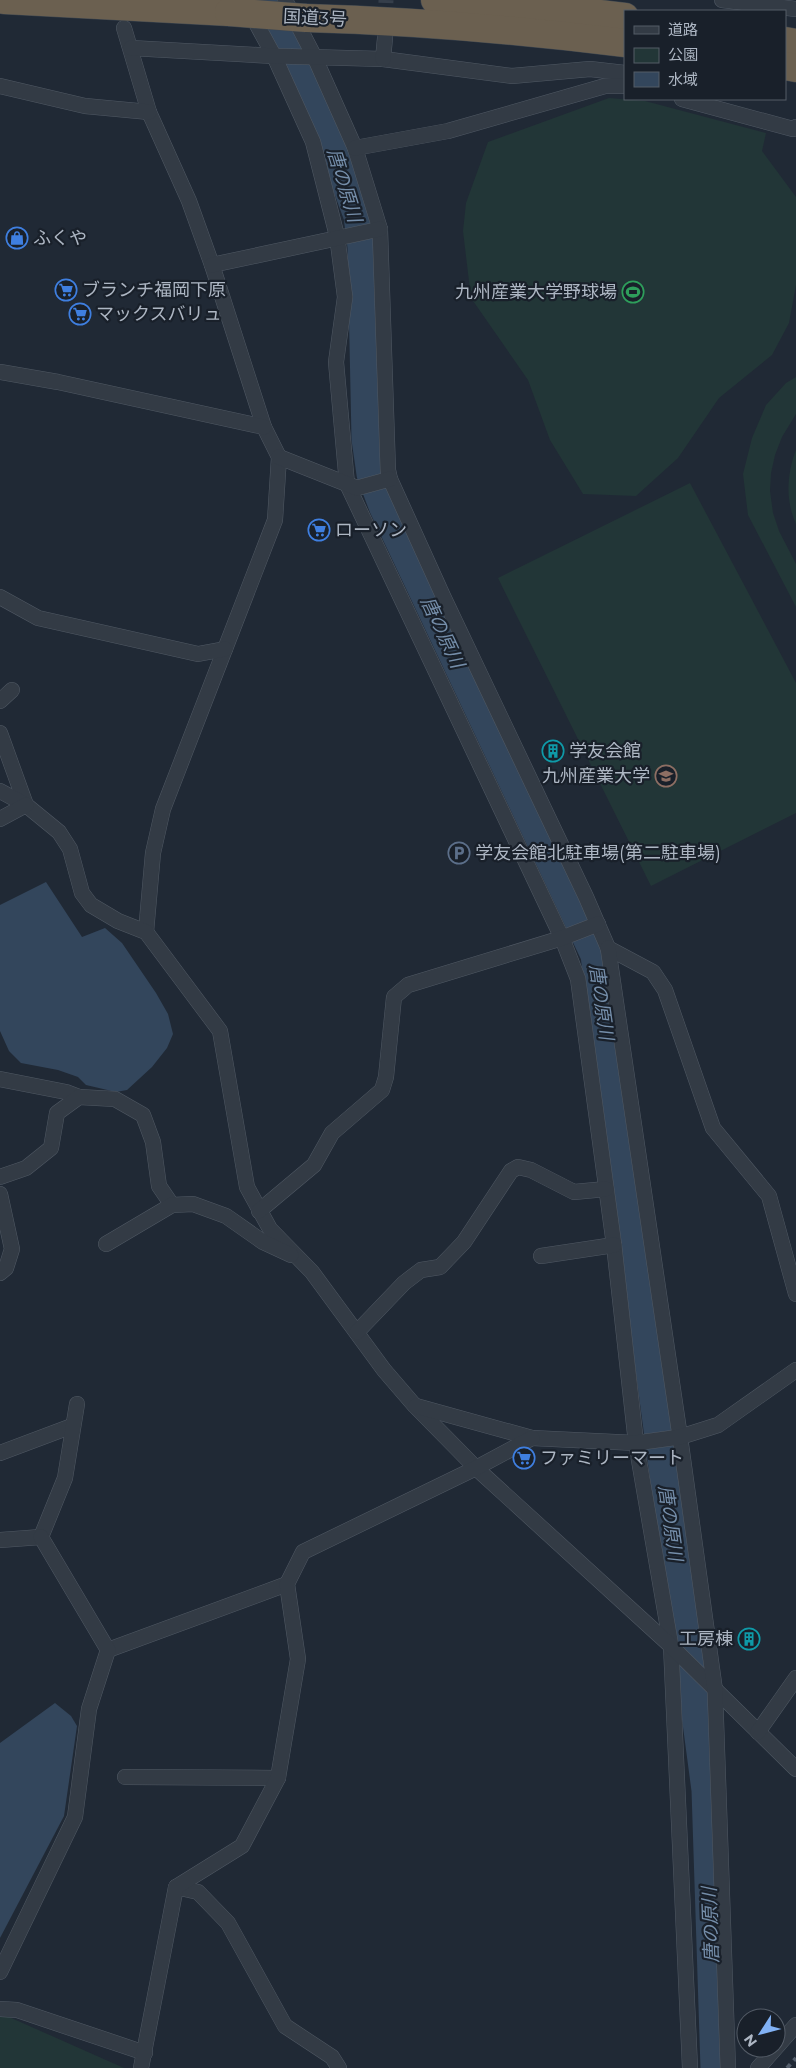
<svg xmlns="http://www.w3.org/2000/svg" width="796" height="2068" font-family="Montserrat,'Noto Sans JP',sans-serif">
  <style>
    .green { fill: #223637 }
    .water { fill: #33465c }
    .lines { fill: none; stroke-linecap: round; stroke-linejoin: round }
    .river { stroke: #33465c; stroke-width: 29 }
    .street-tunnel { stroke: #353e4a; stroke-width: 15; stroke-dasharray: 15 8; stroke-linecap: butt }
    .street-casing { stroke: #505964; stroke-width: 16 }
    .highway-casing { stroke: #3d4650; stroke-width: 29 }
    .street { stroke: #333b45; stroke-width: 15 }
    .highway { stroke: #6b6050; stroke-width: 28 }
    .rail { stroke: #555f6d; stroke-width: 4; stroke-dasharray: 5 5; stroke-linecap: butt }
    .highway-bridge-casing { stroke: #3d4650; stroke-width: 29; stroke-linecap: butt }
    .highway-bridge { stroke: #6b6050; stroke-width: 28 }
    .labels { text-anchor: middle; stroke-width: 4.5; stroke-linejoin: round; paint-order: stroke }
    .street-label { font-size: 18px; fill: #adb6c3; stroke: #19202a }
    .poi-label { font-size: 18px; fill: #adb6c3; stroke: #19202a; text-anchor: start }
    .water-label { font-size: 19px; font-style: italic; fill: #758eaa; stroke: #19202a }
  </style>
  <rect width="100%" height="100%" fill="#202935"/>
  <!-- green -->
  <g class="green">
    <path d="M 609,98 L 645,101 L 766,133 L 762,151 L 796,197 L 796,285 L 789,323 L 772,355 L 719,398 L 678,458 L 636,496 L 583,494 L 550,440 L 528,380 L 471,298 L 463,231 L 466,203 L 488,142 Z"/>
    <path d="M 796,377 L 796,414 L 782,437 L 775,455 L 771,473 L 770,491 L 773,513 L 779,531 L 796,564 L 796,607 L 748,515 L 743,474 L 752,438 L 766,405 L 786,383 Z"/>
    <path d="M 796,450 L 796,524 C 785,500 787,473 796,450 Z"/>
    <path d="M 690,483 L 796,683 L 796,813 L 651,886 L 498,578 Z"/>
    <path d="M 0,2013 L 124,2068 L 0,2068 Z"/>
  </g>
  <!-- water -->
  <g class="water">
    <path d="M 46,882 L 82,937 L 105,928 L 122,943 L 156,993 L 168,1014 L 173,1034 L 167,1048 L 152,1067 L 127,1090 L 116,1092 L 86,1085 L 78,1077 L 58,1070 L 21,1063 L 9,1051 L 0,1031 L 0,905 Z"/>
    <path d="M 55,1703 L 71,1716 L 77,1726 L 64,1816 L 0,1938 L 0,1743 Z"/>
  </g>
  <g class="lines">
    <!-- river -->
    <path class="river" d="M 265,0 L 313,94 L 358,216 L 362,247 L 366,439 L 371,474 L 383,506 L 595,955 L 706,1790 L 715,2068"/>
    <!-- street-tunnel -->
    <path class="street-tunnel" d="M 385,26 L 386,0"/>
    <!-- street casing -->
    <g class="street-casing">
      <g id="street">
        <path d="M 285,0 L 314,56 L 355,148 L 380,229 L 388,470 L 390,479 L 443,596 L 586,897 L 608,948 L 653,972 L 665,990 L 713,1128 L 769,1196 L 796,1294"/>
        <path d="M 722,0 L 796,9"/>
        <path d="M 249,10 L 274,56 L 313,142 L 337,236 L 345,297 L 336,362 L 347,484 L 562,938 L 578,979 L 614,1245 L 636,1443 L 671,1646 L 690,2068"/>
        <path d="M 124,28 L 149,112 L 189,201 L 212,265 L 264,427 L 279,457 L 275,520 L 163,809 L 153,853 L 146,932"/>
        <path d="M 131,48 L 274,56 L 383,59 L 512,76 L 590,69 L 625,73"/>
        <path d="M 383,59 L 385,38"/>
        <path d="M 0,86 L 85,106 L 149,112"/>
        <path d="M 682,99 L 793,129 L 796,127"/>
        <path d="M 355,148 L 448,131 L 605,86 L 625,86"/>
        <path d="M 212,265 L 380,229"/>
        <path d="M 0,372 L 58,382 L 264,427"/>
        <path d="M 279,457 L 357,488 L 390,479"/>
        <path d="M 0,597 L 38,618 L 198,654 L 225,649"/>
        <path d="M 0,701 L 12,690"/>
        <path d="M 0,733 L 26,805"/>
        <path d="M 0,791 L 26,805 L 59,832 L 70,849 L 82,893 L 91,905 L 118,921 L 146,932 L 220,1031 L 247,1187 L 270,1229 L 312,1272 L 384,1370 L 415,1406 L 476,1468 L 671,1646 L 796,1769"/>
        <path d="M 0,819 L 26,805"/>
        <path d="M 608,948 L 680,1437 L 715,1690 L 728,2068"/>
        <path d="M 0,1079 L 66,1092 L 79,1097"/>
        <path d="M 0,1177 L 26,1168 L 51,1148 L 57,1113 L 79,1097 L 115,1099 L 143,1115 L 153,1142 L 159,1186 L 172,1205"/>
        <path d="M 0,1194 L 12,1249 L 6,1268 L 0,1273"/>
        <path d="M 259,1211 L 314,1165 L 332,1133 L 382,1090 L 386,1077 L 394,997 L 408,985 L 562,938 L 598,924"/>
        <path d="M 106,1244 L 172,1205 L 193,1204 L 226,1216 L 263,1242 L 291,1255"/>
        <path d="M 541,1256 L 614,1245"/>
        <path d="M 357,1332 L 404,1283 L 421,1270 L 440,1267 L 464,1242 L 511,1171 L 518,1167 L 531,1170 L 574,1192 L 606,1189"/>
        <path d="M 416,1406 L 532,1438 L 636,1443 L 680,1437 L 718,1425 L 796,1370"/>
        <path d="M 0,1453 L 72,1426"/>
        <path d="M 41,1537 L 65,1478 L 77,1404"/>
        <path d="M 0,1540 L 41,1537"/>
        <path d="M 108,1650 L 287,1584"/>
        <path d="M 758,1732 L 796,1678"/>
        <path d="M 125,1777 L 278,1778"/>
        <path d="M 176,1887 L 198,1892 L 228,1923 L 285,2026 L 332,2057 L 339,2068"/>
        <path d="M 0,1972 L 75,1817 L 89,1709 L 108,1650 L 41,1537"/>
        <path d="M 0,2009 L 17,2010 L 145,2053"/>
        <path d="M 141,2068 L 176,1887 L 242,1846 L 278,1778 L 298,1659 L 287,1584 L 303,1552 L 476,1468 L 532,1438"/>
        <path d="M 758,2068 L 796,2025"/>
      </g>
    </g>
    <!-- highway casing -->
    <g class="highway-casing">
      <g id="highway">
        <path d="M 4,0 L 229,12"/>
        <path d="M 435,0 L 560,9 L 625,17"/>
        <path d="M 306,18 C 412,21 519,30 625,43"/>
        <path d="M 785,41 L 796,43"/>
        <path d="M 785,66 L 796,68"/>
      </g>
    </g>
    <!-- street -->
    <use href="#street" class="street"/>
    <!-- highway -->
    <use href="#highway" class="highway"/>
    <!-- rail -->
    <path class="rail" d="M 787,2068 L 796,2058"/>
    <!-- highway-bridge casing -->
    <g class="highway-bridge-casing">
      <path id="highway-bridge" d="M 229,12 L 306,18"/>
    </g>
    <!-- highway-bridge -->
    <use href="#highway-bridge" class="highway-bridge"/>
  </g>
  <!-- icons -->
  <defs>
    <g id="shop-ring" transform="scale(1.125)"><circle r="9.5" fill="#19202a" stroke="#3f7fe0" stroke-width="1.5"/><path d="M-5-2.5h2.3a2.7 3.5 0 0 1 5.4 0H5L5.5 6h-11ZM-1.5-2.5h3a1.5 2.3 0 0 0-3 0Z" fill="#3f7fe0"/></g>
    <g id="supermarket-ring" transform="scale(1.125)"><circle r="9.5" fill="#19202a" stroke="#3f7fe0" stroke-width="1.5"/><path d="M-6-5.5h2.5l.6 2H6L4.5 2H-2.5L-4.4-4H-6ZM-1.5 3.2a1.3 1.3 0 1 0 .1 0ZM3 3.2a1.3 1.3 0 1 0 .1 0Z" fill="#3f7fe0"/></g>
    <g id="stadium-ring" transform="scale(1.125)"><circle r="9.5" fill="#19202a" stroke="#2e9e5b" stroke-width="1.5"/><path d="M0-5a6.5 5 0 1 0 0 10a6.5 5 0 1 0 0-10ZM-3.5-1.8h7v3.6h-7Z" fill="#2e9e5b"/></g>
    <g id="building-ring" transform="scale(1.125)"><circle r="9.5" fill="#19202a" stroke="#0f9aa8" stroke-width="1.5"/><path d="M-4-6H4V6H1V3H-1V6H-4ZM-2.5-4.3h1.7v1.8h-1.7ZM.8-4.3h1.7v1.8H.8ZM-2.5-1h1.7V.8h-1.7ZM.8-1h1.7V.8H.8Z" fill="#0f9aa8"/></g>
    <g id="university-ring" transform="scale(1.125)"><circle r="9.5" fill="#19202a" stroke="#8d6e63" stroke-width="1.5"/><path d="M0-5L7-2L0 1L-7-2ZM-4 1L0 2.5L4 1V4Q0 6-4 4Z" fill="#8d6e63"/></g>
    <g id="parking-ring" transform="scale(1.125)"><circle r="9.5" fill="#19202a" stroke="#5c6f8a" stroke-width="1.5"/><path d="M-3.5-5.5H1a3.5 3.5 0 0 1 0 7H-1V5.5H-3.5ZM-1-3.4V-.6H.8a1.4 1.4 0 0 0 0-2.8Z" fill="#5c6f8a"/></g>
  </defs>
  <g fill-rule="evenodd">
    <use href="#shop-ring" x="17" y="238"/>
    <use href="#supermarket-ring" x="66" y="290"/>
    <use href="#stadium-ring" x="633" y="292"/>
    <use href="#supermarket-ring" x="80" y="314"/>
    <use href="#supermarket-ring" x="319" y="530"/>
    <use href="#building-ring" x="553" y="751"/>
    <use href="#university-ring" x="666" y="776"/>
    <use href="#parking-ring" x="459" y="853"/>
    <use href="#supermarket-ring" x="524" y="1458"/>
    <use href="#building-ring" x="749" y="1639"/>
  </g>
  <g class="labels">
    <!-- street labels -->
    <g class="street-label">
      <text transform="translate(315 18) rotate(3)" y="6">国道3号</text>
    </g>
    <!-- poi labels -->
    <g class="poi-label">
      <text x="33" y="244">ふくや</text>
      <text x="82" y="296">ブランチ福岡下原</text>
      <text x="617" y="298" text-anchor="end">九州産業大学野球場</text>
      <text x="96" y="320">マックスバリュ</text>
      <text x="335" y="536">ローソン</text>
      <text x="569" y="757">学友会館</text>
      <text x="650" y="782" text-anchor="end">九州産業大学</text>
      <text x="475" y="859">学友会館北駐車場(第二駐車場)</text>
      <text x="540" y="1464">ファミリーマート</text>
      <text x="733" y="1645" text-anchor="end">工房棟</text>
    </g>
    <!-- water labels -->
    <g class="water-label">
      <text transform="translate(345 185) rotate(73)" y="7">唐の原川</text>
      <text transform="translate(443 632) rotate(65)" y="7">唐の原川</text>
      <text transform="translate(602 1002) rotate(82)" y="7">唐の原川</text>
      <text transform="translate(671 1523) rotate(82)" y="7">唐の原川</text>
      <text transform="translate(710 1925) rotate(-92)" y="7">唐の原川</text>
    </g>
  </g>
  <!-- legend -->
  <rect x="624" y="10" width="162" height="90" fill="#19202a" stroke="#545c67"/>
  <rect x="634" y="26" width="25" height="8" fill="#333b45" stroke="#545c67"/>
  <text x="668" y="35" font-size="15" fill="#adb6c3">道路</text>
  <rect x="634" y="48" width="25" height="15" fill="#223637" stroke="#545c67"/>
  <text x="668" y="60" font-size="15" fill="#adb6c3">公園</text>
  <rect x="634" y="72" width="25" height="15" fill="#33465c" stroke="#545c67"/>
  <text x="668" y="85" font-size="15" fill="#adb6c3">水域</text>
  <!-- north arrow -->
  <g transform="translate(761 2033) rotate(234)"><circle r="24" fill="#19202a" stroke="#545c67"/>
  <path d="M0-4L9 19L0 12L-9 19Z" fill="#81b1f4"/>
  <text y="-8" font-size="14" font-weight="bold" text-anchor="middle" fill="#adb6c3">N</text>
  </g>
</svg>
